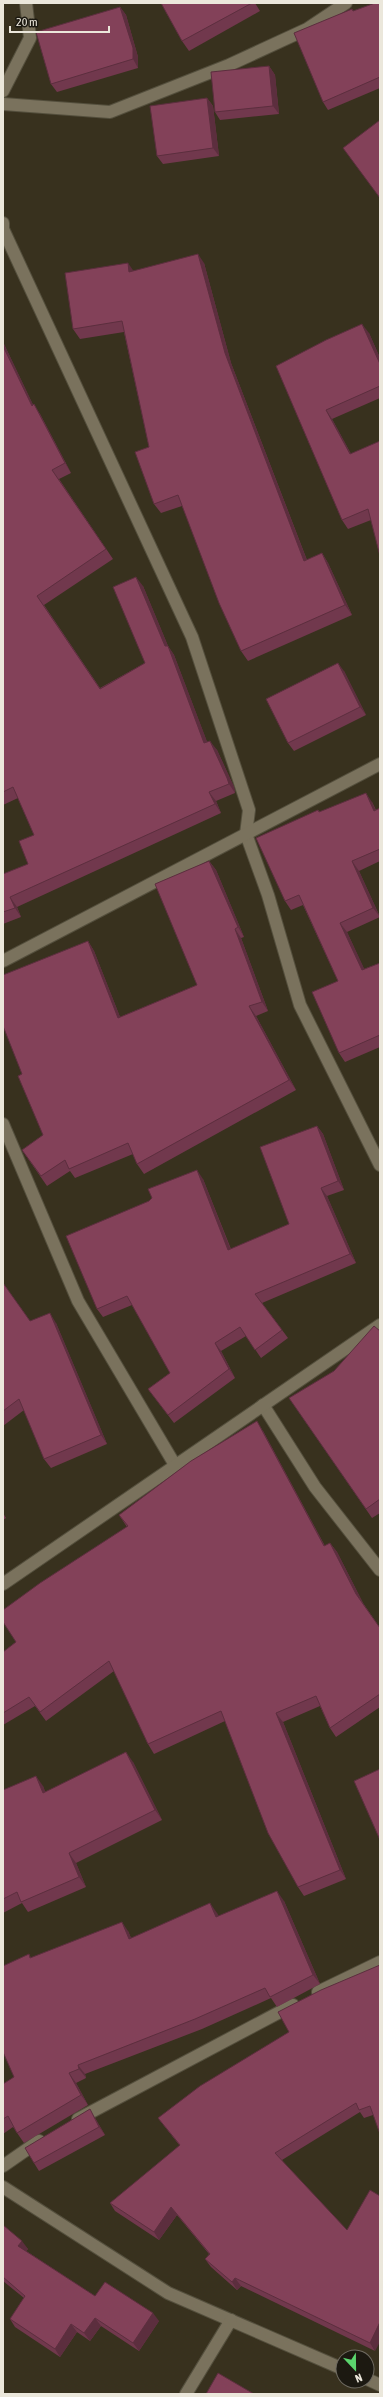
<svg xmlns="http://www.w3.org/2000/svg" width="383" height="2397" font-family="'Asap Condensed',sans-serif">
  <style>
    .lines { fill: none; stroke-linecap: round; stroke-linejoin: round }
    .minor-casing { stroke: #544f3d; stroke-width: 14 }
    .minor { stroke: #7a725d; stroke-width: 12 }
    .wall { fill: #71384d }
    .shaded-wall { fill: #5c2e3e }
    .building { fill: #834159; stroke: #5c2e3e }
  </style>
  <rect width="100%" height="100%" fill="#38311e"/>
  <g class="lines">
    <!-- minor casing -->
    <g class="minor-casing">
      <g id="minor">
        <path d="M 3,91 L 30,38 L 26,3"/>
        <path d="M 3,104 L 110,112 L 229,65 L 307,29 L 346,3"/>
        <path d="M 3,223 L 3,229 L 192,637 L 249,810 L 246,834 L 268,895 L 300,1005 L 380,1165"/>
        <path d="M 3,961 L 380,764"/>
        <path d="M 3,1124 L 78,1301 L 175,1465"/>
        <path d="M 263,1405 L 315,1487 L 380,1570"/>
        <path d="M 3,1584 L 380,1325"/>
        <path d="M 318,1992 L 380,1962"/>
        <path d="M 78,2119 L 293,2005"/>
        <path d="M 3,2166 L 39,2141"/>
        <path d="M 3,2187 L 168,2293 L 343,2369"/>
        <path d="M 367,2379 L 380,2385"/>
        <path d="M 186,2394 L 231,2320"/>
      </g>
    </g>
    <!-- minor -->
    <use href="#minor" class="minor"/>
  </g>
  <!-- wall -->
  <g class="wall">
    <path d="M 161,3 L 255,3 L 260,11 L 189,51 L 182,41 Z"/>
    <path d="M 380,3 L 380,88 L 328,110 L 323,102 L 354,11 Z"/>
    <path d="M 120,7 L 126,15 L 138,57 L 138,68 L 57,92 L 51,84 Z"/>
    <path d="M 269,66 L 275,75 L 279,114 L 220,120 L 215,112 Z"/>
    <path d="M 207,98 L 213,106 L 219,156 L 163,164 L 157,156 Z"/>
    <path d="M 204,263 L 231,363 L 307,560 L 322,553 L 328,563 L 352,615 L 248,661 L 241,651 L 182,506 L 161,513 L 154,504 L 149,447 L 124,332 L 80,339 L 73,329 L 134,271 Z"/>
    <path d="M 369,333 L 380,358 L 380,398 L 332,419 L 351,454 L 380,441 L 371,520 L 348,529 L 342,520 L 276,366 Z"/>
    <path d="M 3,342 L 33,405 L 40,414 L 71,473 L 59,479 L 113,559 L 44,605 L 100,688 L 145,663 L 143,586 L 168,646 L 174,655 L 207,742 L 217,750 L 234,787 L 235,793 L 216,801 L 221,813 L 17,907 L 21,917 L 3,924 L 3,874 L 28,864 L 34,835 L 18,798 L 3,805 Z"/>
    <path d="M 344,671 L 366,715 L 294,751 L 288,743 Z"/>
    <path d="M 372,802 L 376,810 L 380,808 L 380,861 L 359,871 L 380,917 L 347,932 L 364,969 L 380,963 L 380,1047 L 345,1062 L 339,1053 L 338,981 L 303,905 L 291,910 L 285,901 L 318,810 L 320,812 Z"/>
    <path d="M 209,861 L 216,870 L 244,937 L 241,938 L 268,1011 L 256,1016 L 296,1090 L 144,1174 L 137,1164 L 133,1154 L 75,1178 L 70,1171 L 47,1186 L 22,1150 L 43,1135 L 22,1074 L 88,941 L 94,951 L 120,1017 L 197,985 Z"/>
    <path d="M 317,1126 L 323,1134 L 344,1190 L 327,1196 L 356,1263 L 262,1303 L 288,1338 L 261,1358 L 246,1336 L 221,1351 L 235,1378 L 174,1423 L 148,1389 L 170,1373 L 132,1305 L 103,1317 L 97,1309 L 203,1179 L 231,1249 L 289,1224 Z"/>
    <path d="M 3,1283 L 30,1321 L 56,1323 L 107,1444 L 51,1468 L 44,1459 L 24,1410 L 3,1426 Z"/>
    <path d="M 380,1331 L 380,1513 L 372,1518 L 289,1398 L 334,1371 Z"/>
    <path d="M 263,1431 L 325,1546 L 330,1543 L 337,1552 L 363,1603 L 380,1628 L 380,1707 L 336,1737 L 330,1728 L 320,1706 L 283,1722 L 346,1879 L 304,1896 L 298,1887 L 225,1721 L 154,1754 L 148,1744 L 114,1671 L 46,1721 L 35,1706 L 3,1725 L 3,1652 L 16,1642 L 127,1527 L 119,1515 Z"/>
    <path d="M 3,1513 L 6,1518 L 3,1520 Z"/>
    <path d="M 133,1762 L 162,1820 L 76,1863 L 86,1887 L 28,1912 L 22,1903 L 3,1913 L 3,1790 L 43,1786 L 45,1792 Z"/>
    <path d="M 284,1901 L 320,1984 L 277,2007 L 271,1998 L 202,2029 L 85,2074 L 86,2078 L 76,2083 L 88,2105 L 24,2143 L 13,2127 L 3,2134 L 3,2084 L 14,2077 L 29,1954 L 31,1958 L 128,1931 L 131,1938 L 217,1913 L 218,1916 Z"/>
    <path d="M 380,1965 L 373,2115 L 364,2118 L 360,2112 L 282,2160 L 375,2351 L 241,2286 L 237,2290 L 211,2267 L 205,2259 L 209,2254 L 177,2215 L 159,2240 L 115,2211 L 110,2203 L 180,2146 L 158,2118 L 289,2032 Z"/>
    <path d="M 95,2118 L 105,2135 L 39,2171 L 34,2163 Z"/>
    <path d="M 3,2225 L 28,2249 L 26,2251 L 95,2296 L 159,2321 L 139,2351 L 101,2326 L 90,2341 L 77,2332 L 60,2357 L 15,2327 L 10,2319 L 24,2298 L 3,2281 Z"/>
  </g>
  <!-- shaded-wall -->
  <g class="shaded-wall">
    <path d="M 120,7 L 126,15 L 138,57 L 138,68 L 133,59 Z"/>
    <path d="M 269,66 L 275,75 L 279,114 L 273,106 Z"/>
    <path d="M 207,98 L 213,106 L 219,156 L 213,148 Z"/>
    <path d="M 198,254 L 204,263 L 231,363 L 311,571 L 304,561 L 225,353 Z"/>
    <path d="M 128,263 L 135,273 L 129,272 Z"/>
    <path d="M 362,324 L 369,333 L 380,358 L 380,364 Z"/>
    <path d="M 3,342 L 38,415 L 32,406 L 3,346 Z"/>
    <path d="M 34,404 L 40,414 L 71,473 L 65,463 Z"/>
    <path d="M 326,410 L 332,419 L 356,463 L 350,454 Z"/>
    <path d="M 322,553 L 328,563 L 352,615 L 345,605 Z"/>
    <path d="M 136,577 L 143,586 L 168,646 L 174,655 L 211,752 L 204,743 L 165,646 Z"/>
    <path d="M 338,663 L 344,671 L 366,715 L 360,707 Z"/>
    <path d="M 210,741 L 217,750 L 234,787 L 235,793 L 229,784 Z"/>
    <path d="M 209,792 L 216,801 L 221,813 L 215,804 Z"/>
    <path d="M 366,793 L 372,802 L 380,820 L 374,811 Z"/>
    <path d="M 209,861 L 216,870 L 244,937 L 238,927 Z"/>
    <path d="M 352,861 L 359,871 L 380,917 L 373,908 Z"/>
    <path d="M 10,897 L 17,907 L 21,917 L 15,908 Z"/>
    <path d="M 340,923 L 347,932 L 369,979 L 362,970 Z"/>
    <path d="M 235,929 L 241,938 L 268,1011 L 262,1002 Z"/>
    <path d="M 88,941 L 94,951 L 124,1027 L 118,1018 Z"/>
    <path d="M 249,1006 L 256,1016 L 296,1090 L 289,1080 Z"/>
    <path d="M 317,1126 L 323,1134 L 344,1190 L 338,1181 Z"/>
    <path d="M 197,1170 L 203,1179 L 234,1258 L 228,1250 Z"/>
    <path d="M 321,1188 L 327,1196 L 356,1263 L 350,1254 Z"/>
    <path d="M 50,1313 L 56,1323 L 107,1444 L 101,1435 Z"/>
    <path d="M 215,1343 L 221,1351 L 235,1378 L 229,1369 Z"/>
    <path d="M 257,1421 L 263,1431 L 330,1556 L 324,1546 Z"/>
    <path d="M 330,1543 L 337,1552 L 363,1603 L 356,1594 Z"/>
    <path d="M 276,1713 L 283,1722 L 346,1879 L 340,1870 Z"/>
    <path d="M 126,1752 L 133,1762 L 162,1820 L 155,1810 Z"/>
    <path d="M 36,1776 L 43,1786 L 50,1803 L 43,1793 Z"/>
    <path d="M 69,1853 L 76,1863 L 86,1887 L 79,1877 Z"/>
    <path d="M 277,1891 L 284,1901 L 320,1984 L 313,1975 Z"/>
    <path d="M 210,1903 L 217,1913 L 223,1927 L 216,1917 Z"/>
    <path d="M 122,1922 L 128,1931 L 136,1949 L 129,1939 Z"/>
    <path d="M 78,2065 L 85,2074 L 86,2078 L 79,2069 Z"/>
    <path d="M 69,2073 L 76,2083 L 88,2105 L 81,2095 Z"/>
    <path d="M 90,2109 L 95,2118 L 105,2135 L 99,2127 Z"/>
    <path d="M 171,2207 L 177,2215 L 159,2240 L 154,2232 Z"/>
    <path d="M 22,2241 L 28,2249 L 24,2254 L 18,2246 Z"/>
    <path d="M 235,2278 L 241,2286 L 237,2290 L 232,2282 Z"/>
    <path d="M 153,2313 L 159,2321 L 139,2351 L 133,2343 Z"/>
    <path d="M 95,2318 L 101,2326 L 90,2341 L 84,2333 Z"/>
    <path d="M 380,2322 L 380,2342 L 375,2351 L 370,2343 Z"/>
    <path d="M 71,2324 L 77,2332 L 60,2357 L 55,2349 Z"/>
  </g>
  <!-- building -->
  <g class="building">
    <path d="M 161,3 L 252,3 L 182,41 Z"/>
    <path d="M 375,3 L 380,3 L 380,77 L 323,102 L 294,33 L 352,9 L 353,11 Z"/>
    <path d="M 120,7 L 133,48 L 133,59 L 51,84 L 36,32 Z"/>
    <path d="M 269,66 L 273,106 L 215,112 L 211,72 Z"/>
    <path d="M 207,98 L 213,148 L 157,156 L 150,106 Z"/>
    <path d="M 380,120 L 380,198 L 343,148 Z"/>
    <path d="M 198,254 L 225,353 L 304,561 L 322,553 L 345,605 L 241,651 L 219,603 L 178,495 L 154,504 L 135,452 L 149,447 L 122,321 L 73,329 L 65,273 L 128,263 L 129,272 Z"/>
    <path d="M 362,324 L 380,364 L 380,386 L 326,410 L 350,454 L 380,441 L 380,556 L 368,509 L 342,520 L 276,366 L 326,340 Z"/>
    <path d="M 3,346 L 32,406 L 34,404 L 65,463 L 52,470 L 106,549 L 37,596 L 100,689 L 145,663 L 113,587 L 136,577 L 165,646 L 168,646 L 204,743 L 210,741 L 227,778 L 229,784 L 209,792 L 215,804 L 10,897 L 15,908 L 3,912 L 3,874 L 28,864 L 19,841 L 34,835 L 13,787 L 3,792 Z"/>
    <path d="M 338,663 L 360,707 L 288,743 L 266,699 Z"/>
    <path d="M 366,793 L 374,811 L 380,808 L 380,849 L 352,861 L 373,908 L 340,923 L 362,970 L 380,963 L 380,1035 L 339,1053 L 312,992 L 338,981 L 299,895 L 285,901 L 256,838 L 318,810 L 319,812 Z"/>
    <path d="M 209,861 L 238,927 L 235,929 L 262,1002 L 249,1006 L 289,1080 L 137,1164 L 128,1143 L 69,1169 L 65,1160 L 41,1176 L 22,1150 L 43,1135 L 18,1076 L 22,1074 L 3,1026 L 3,975 L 88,941 L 118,1018 L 197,985 L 155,884 Z"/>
    <path d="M 317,1126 L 338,1181 L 321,1188 L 350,1254 L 255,1294 L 282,1330 L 255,1350 L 240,1327 L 215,1343 L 229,1369 L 168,1415 L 148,1389 L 170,1373 L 127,1296 L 97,1309 L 66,1236 L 149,1201 L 152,1198 L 148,1189 L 197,1170 L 228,1250 L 289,1224 L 260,1147 Z"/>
    <path d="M 3,1283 L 30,1321 L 50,1313 L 101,1435 L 44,1459 L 19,1399 L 3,1411 Z"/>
    <path d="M 374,1326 L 380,1331 L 380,1499 L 366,1509 L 289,1398 L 334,1371 Z"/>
    <path d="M 257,1421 L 324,1546 L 330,1543 L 356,1594 L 380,1628 L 380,1694 L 330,1728 L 316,1696 L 276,1713 L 340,1870 L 298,1887 L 268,1833 L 221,1711 L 148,1744 L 109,1661 L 40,1712 L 29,1697 L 3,1713 L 3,1652 L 16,1642 L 3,1622 L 3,1610 L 40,1583 L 128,1526 L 119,1515 L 191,1461 Z"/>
    <path d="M 126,1752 L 155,1810 L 69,1853 L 79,1877 L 21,1902 L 17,1892 L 3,1899 L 3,1790 L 36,1776 L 43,1793 Z"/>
    <path d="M 380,1769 L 380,1840 L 354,1781 Z"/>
    <path d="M 277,1891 L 313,1975 L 270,1997 L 265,1988 L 195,2019 L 78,2065 L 79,2069 L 69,2073 L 81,2095 L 17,2133 L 8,2116 L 3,2119 L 3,2084 L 14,2077 L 3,2052 L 3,1966 L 29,1954 L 30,1958 L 122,1922 L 129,1939 L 210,1903 L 216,1917 Z"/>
    <path d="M 380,1965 L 380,2134 L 370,2106 L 359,2110 L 356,2103 L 275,2153 L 347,2230 L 370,2190 L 380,2196 L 380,2322 L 370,2343 L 235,2278 L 232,2282 L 205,2259 L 210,2254 L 171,2207 L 154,2232 L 110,2203 L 180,2145 L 158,2118 L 200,2086 L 289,2032 L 278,2012 L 321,1990 Z"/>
    <path d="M 90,2109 L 99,2127 L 34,2163 L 25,2148 Z"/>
    <path d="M 3,2225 L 22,2241 L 18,2246 L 95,2296 L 105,2282 L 153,2313 L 133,2343 L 95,2318 L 84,2333 L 71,2324 L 55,2349 L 10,2319 L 25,2296 L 3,2277 Z"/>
    <path d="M 218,2373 L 254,2394 L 206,2394 Z"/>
  </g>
  <!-- border -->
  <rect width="383" height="2397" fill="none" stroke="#ebe7db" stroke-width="8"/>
  <!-- north arrow -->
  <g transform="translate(355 2369) rotate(158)"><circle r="19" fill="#1c1911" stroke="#6f6b62"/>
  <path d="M0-3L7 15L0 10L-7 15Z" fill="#5bd56e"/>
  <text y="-6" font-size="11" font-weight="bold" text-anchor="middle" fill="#ebe7db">N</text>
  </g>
  <!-- scale -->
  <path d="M10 26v6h99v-6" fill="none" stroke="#ebe7db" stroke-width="2"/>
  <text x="16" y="26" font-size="12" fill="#ebe7db" stroke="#1c1911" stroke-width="3" paint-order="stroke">20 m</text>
</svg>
